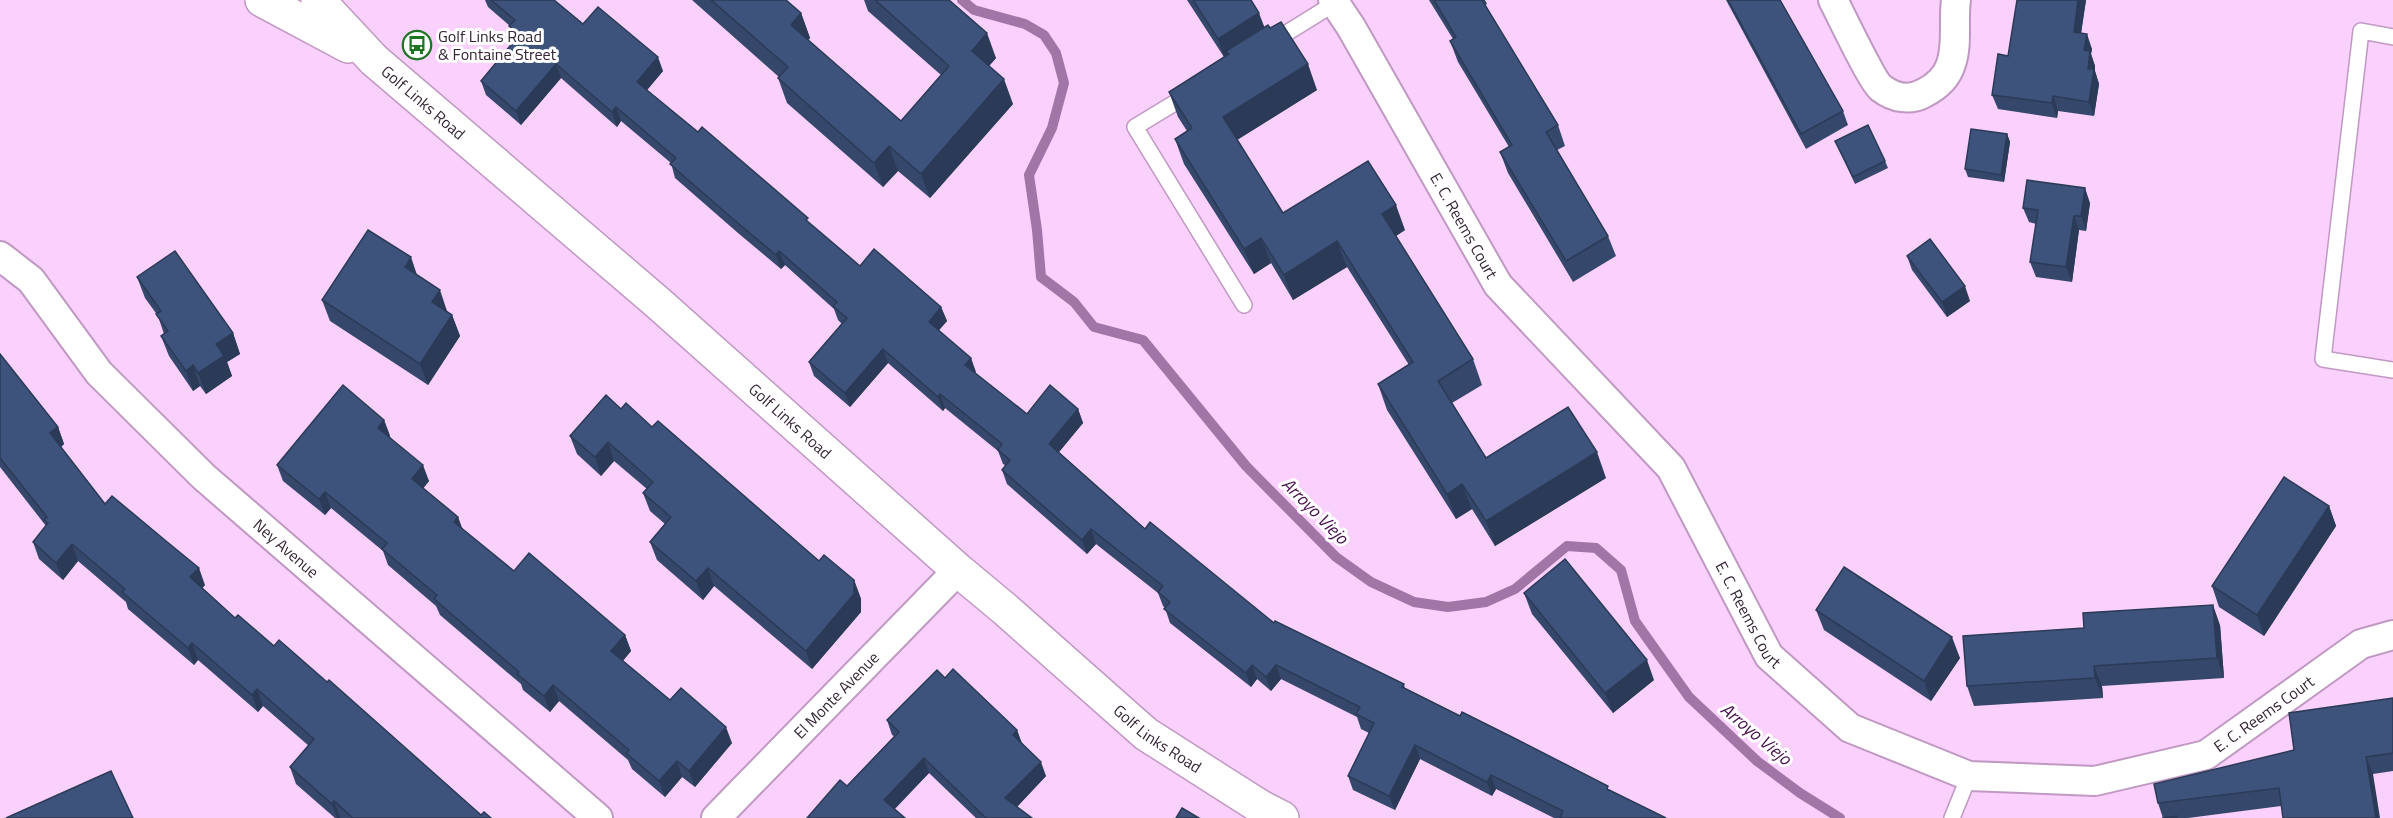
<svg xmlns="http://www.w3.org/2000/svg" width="2393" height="818" font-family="'Titillium Web',sans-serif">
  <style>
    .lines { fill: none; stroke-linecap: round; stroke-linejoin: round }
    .stream { stroke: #a275a7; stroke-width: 10 }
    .service-casing { stroke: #c099c3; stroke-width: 18 }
    .minor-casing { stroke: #c099c3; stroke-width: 32 }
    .tertiary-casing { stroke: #c099c3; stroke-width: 36 }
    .service { stroke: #fff; stroke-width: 15 }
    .minor { stroke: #fff; stroke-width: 28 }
    .tertiary { stroke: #fff; stroke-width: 33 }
    .wall { fill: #35476b }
    .shaded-wall { fill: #2b3a57 }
    .building { fill: #3e537c; stroke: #2b3a57; stroke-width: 1.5 }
    .labels { text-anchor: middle; stroke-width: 6; stroke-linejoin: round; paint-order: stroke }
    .poi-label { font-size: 16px; fill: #352536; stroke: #fff; text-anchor: start }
    .street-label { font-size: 16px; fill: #352536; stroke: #fff }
    .water-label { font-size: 18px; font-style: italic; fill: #440f4a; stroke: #fff }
  </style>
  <rect width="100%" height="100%" fill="#fad1fd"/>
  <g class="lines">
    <!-- stream -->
    <path class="stream" d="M 962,0 L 974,10 L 1025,24 L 1044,35 L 1056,53 L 1064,83 L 1052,128 L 1029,175 L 1037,230 L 1041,277 L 1074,302 L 1094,327 L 1143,340 L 1246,466 L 1336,557 L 1371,582 L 1414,602 L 1448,607 L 1486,602 L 1515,589 L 1567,546 L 1596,548 L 1621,570 L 1635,621 L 1689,697 L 1757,761 L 1800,793 L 1840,818"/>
    <!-- service casing -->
    <g class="service-casing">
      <g id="service">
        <path d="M 2393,37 L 2361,31 L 2323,359 L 2393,370"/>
        <path d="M 1272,42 L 1335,3"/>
        <path d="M 1191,93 L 1135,127 L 1244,305"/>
        <path d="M 1952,818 L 1969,776"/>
      </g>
    </g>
    <!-- minor casing -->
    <g class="minor-casing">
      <g id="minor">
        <path id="s1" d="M 1333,0 L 1351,27 L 1498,285 L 1671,468 L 1769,656 L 1850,728 L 1969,776 L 2095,781 L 2206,755 L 2361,644 L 2393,635"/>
        <path d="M 1833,0 C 1841,15 1872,81 1881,88 C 1894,98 1910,101 1924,93 C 1936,87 1947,77 1951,64 C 1958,44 1953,21 1956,0"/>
        <path id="s2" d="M 0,256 L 31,280 L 99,373 L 204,477 L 598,818"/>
        <path id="s3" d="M 716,818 L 958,570"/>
      </g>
    </g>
    <!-- tertiary casing -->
    <g class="tertiary-casing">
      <g id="tertiary">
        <path d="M 262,0 L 348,46"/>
        <path id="s4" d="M 318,0 L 374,60 L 657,302 L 958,570 L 1006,610 L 1146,734 L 1259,806 L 1282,818"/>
      </g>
    </g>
    <!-- service -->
    <use href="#service" class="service"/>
    <!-- minor -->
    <use href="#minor" class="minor"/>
    <!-- tertiary -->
    <use href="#tertiary" class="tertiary"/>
  </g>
  <!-- wall -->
  <g class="wall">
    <path d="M 485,0 L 554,0 L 583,24 L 663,71 L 647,90 L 860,266 L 941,307 L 947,321 L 938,331 L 971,358 L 975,373 L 1027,414 L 1078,409 L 1083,423 L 1059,452 L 1145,529 L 1274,623 L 1404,684 L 1405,689 L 1666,818 L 1554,818 L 1496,789 L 1492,796 L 1420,759 L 1395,810 L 1353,790 L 1348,776 L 1369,733 L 1361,729 L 1357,717 L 1281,679 L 1271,691 L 1257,679 L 1251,687 L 1170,623 L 1165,608 L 1163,606 L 1158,593 L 1096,544 L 1087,554 L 1007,484 L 1002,470 L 1005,465 L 1003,464 L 998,451 L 945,408 L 943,411 L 888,363 L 850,407 L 814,376 L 809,362 L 842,324 L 838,320 L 834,309 L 785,265 L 781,269 L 738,233 L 675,178 L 671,163 L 621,121 L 617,127 L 561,78 L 521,125 L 486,95 L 481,81 L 515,40 L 510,26 L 488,7 Z"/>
    <path d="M 692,0 L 786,0 L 801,13 L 810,38 L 808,40 L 901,121 L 941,75 L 868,11 L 864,0 L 949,0 L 996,58 L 989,66 L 1013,104 L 930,198 L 898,171 L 883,187 L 787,103 L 778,78 L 779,77 Z"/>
    <path d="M 1187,0 L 1251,0 L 1264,27 L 1317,90 L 1237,140 L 1283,213 L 1405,230 L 1396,236 L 1473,359 L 1482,385 L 1452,403 L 1486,458 L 1606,478 L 1495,546 L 1472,509 L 1456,519 L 1387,410 L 1378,384 L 1409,365 L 1347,267 L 1293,300 L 1271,263 L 1254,274 L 1184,164 L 1175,139 L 1187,131 L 1178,117 L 1169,92 L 1224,57 Z"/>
    <path d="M 1429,0 L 1485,0 L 1487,4 L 1485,5 L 1558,125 L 1565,146 L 1557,150 L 1608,236 L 1616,256 L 1573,282 L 1508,173 L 1500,152 L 1509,147 L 1458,62 L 1450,41 L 1453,39 Z"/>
    <path d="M 1726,0 L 1780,0 L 1843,111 L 1848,125 L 1806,149 Z"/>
    <path d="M 2086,0 L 2081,33 L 2092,49 L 2091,54 L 2095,66 L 2095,71 L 2099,84 L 2094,116 L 2058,111 L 2057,118 L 1998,109 L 1992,95 L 2008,56 Z"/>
    <path d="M 2007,134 L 2010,142 L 2004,182 L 1968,177 L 1965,169 Z"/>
    <path d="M 1835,141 L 1885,161 L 1888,168 L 1855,184 Z"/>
    <path d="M 2090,203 L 2086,231 L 2079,230 L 2072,282 L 2036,277 L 2030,262 L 2036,224 L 2029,222 L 2023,208 Z"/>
    <path d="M 1907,256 L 1970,301 L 1947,317 L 1912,270 Z"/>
    <path d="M 417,275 L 447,311 L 452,315 L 460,336 L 428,385 L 330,321 L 322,300 Z"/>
    <path d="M 137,277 L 233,333 L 240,354 L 227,362 L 232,376 L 206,394 L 200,386 L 193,391 L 169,356 L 161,336 L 164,334 L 158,316 L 145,298 Z"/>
    <path d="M 0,354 L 58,427 L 64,444 L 61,447 L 105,504 L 205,585 L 202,588 L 235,618 L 274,646 L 481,815 L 491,818 L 335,818 L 296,784 L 290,767 L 309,746 L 263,706 L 258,712 L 198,660 L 194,665 L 128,609 L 126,602 L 78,561 L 63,580 L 39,559 L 33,542 L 46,526 L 0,467 Z"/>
    <path d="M 621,409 L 652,427 L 819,561 L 854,580 L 861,599 L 861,612 L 812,669 L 714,586 L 703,600 L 657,560 L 650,542 L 665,524 L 650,511 L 643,493 L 647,489 L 614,461 L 601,476 L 577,454 L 570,436 Z"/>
    <path d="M 384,420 L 390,436 L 390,437 L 429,481 L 423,488 L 458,517 L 462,529 L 514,571 L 625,635 L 631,651 L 623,661 L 670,700 L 732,743 L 695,787 L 682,777 L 665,797 L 632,769 L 628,760 L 559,701 L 550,712 L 523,690 L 521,684 L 440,615 L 436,606 L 388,565 L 383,551 L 331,508 L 325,515 L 283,481 L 277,465 Z"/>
    <path d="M 2329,506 L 2336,526 L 2264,636 L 2219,607 L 2212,586 Z"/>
    <path d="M 1524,593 L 1654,680 L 1613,713 L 1532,614 Z"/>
    <path d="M 1816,610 L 1960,658 L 1931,701 L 1824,630 Z"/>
    <path d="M 2220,625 L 2224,678 L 2102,686 L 2103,698 L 1974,706 L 1967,686 Z"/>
    <path d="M 945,678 L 1017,730 L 1022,743 L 1046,776 L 1017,807 L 1032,818 L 976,818 L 929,773 L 895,809 L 847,786 L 894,736 L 892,735 L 887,720 Z"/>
    <path d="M 2393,698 L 2393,771 L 2373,774 L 2281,806 L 2188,818 L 2162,818 L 2163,818 L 2158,803 L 2294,750 Z"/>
  </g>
  <!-- shaded-wall -->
  <g class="shaded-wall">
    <path d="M 2078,0 L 2086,0 L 2079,47 L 2074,32 Z"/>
    <path d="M 801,13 L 810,38 L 800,49 L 791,25 Z"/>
    <path d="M 1259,13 L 1267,34 L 1226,51 L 1229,57 L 1225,60 L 1218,39 Z"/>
    <path d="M 987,33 L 996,58 L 981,75 L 972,51 Z"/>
    <path d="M 2087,34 L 2092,49 L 2091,54 L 2095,66 L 2095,71 L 2099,84 L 2094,116 L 2089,102 L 2084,50 Z"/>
    <path d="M 658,57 L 663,71 L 642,96 L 637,82 Z"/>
    <path d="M 556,64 L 561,78 L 521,125 L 516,111 Z"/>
    <path d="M 1308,64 L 1317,90 L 1232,143 L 1223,117 Z"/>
    <path d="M 1004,79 L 1013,104 L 930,198 L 921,174 Z"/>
    <path d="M 2053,96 L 2058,111 L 2057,118 L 2052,103 Z"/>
    <path d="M 616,107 L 621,121 L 617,127 L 612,112 Z"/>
    <path d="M 2007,134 L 2010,142 L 2004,182 L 2001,175 Z"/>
    <path d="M 889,146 L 898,171 L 883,187 L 874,163 Z"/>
    <path d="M 2085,188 L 2090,203 L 2086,231 L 2081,216 Z"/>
    <path d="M 1396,205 L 1405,230 L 1391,239 L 1382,214 Z"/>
    <path d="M 2074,216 L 2079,230 L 2072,282 L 2066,267 Z"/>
    <path d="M 1261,238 L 1271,263 L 1254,274 L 1244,249 Z"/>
    <path d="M 1337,241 L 1347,267 L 1293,300 L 1284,275 Z"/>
    <path d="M 779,251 L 785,265 L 781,269 L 776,255 Z"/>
    <path d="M 411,257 L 418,278 L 405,267 Z"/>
    <path d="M 1965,286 L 1970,301 L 1947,317 L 1942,302 Z"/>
    <path d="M 440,290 L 447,311 L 439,323 L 432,302 Z"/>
    <path d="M 941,307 L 947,321 L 934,336 L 929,322 Z"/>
    <path d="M 452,315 L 460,336 L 428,385 L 420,364 Z"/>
    <path d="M 233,333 L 240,354 L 227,362 L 232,376 L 206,394 L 198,373 L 216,344 Z"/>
    <path d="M 883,349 L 888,363 L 850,407 L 845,393 Z"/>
    <path d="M 971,358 L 976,372 L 970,379 L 965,365 Z"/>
    <path d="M 193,365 L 200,386 L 193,391 L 186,371 Z"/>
    <path d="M 940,394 L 945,408 L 943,411 L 938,397 Z"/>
    <path d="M 1078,409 L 1083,423 L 1054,458 L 1049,444 Z"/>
    <path d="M 384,420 L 390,436 L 384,444 L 378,428 Z"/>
    <path d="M 58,427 L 64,444 L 57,450 L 50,433 Z"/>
    <path d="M 608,442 L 614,461 L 601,476 L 595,457 Z"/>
    <path d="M 1597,452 L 1606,478 L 1495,546 L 1486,521 Z"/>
    <path d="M 423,465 L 429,481 L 418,495 L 412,479 Z"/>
    <path d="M 1462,484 L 1472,509 L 1456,519 L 1447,494 Z"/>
    <path d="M 325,492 L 331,508 L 325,515 L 319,499 Z"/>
    <path d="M 2329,506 L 2336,526 L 2264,636 L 2257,615 Z"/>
    <path d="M 458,517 L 464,533 L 454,522 Z"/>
    <path d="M 1091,529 L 1096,544 L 1087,554 L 1082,540 Z"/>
    <path d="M 72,544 L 78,561 L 63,580 L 56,563 Z"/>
    <path d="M 199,568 L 205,585 L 197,594 L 190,577 Z"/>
    <path d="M 708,568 L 714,586 L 703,600 L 696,581 Z"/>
    <path d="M 854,580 L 861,599 L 861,612 L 812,669 L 806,651 Z"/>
    <path d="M 2213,605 L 2220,625 L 2224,678 L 2217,658 Z"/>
    <path d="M 625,635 L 631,651 L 617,667 L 611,651 Z"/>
    <path d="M 1952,637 L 1960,658 L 1931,701 L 1924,681 Z"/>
    <path d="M 192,643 L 198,660 L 194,665 L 188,648 Z"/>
    <path d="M 1647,660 L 1654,680 L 1613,713 L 1605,693 Z"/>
    <path d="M 1252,665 L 1257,679 L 1251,687 L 1246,673 Z"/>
    <path d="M 1276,665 L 1281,679 L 1271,691 L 1266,677 Z"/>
    <path d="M 2094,666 L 2102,686 L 2103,698 L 2095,678 Z"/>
    <path d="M 553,685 L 559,701 L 550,712 L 544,696 Z"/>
    <path d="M 257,689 L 263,706 L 258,712 L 252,695 Z"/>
    <path d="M 726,727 L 732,743 L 695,787 L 689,771 Z"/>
    <path d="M 1017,730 L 1022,745 L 1013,735 Z"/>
    <path d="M 1415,745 L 1420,759 L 1395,810 L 1389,796 Z"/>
    <path d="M 2366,757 L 2373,774 L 2380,818 L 2376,818 Z"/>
    <path d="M 924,758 L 929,773 L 889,814 L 884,800 Z"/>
    <path d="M 677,761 L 682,777 L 665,797 L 659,781 Z"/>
    <path d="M 1041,762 L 1046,776 L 1011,813 L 1005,798 Z"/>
    <path d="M 1491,775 L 1496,789 L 1492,796 L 1487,782 Z"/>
    <path d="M 334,801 L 340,818 L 337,818 L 332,804 Z"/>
  </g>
  <!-- building -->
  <g class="building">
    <path d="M 491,0 L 554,0 L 583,24 L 598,7 L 658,57 L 637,82 L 698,132 L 702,127 L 808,218 L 806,220 L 860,266 L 874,249 L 941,307 L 929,322 L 971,358 L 965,365 L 1027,414 L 1050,385 L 1078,409 L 1049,444 L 1145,529 L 1150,522 L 1274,623 L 1275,621 L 1404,684 L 1402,687 L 1460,716 L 1462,712 L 1510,736 L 1608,786 L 1607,789 L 1666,818 L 1560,818 L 1563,811 L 1491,775 L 1487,782 L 1415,745 L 1389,796 L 1348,776 L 1374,723 L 1356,714 L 1360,707 L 1276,665 L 1266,677 L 1252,665 L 1246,673 L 1164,609 L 1170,602 L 1158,592 L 1163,586 L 1091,529 L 1082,540 L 1002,470 L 1010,460 L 998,450 L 1002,444 L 940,394 L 938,397 L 883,349 L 845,393 L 809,362 L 847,318 L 833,306 L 837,302 L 779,251 L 776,255 L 733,219 L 670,164 L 676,158 L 616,107 L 612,112 L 556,64 L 516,111 L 481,81 L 519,35 L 509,26 L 515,20 Z"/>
    <path d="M 711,0 L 786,0 L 801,13 L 791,25 L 901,121 L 949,66 L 875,0 L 949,0 L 987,33 L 972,51 L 1004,79 L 921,174 L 889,146 L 874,163 L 778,78 L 788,67 Z"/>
    <path d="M 1193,0 L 1251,0 L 1259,13 L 1218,39 Z"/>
    <path d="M 1434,0 L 1482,0 L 1558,125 L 1546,132 L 1608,236 L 1566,261 L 1500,152 L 1512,145 L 1450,41 L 1456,37 Z"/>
    <path d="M 1728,0 L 1780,0 L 1843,111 L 1801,134 Z"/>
    <path d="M 2017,0 L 2078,0 L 2074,32 L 2087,34 L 2084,50 L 2090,51 L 2088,69 L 2094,69 L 2089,102 L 2053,96 L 2052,103 L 1992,95 L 1998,54 L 2008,56 Z"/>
    <path d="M 1281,22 L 1308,64 L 1223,117 L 1283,213 L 1368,161 L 1396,205 L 1382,214 L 1473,359 L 1438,381 L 1486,458 L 1568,407 L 1597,452 L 1486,521 L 1462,484 L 1447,494 L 1378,384 L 1413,362 L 1337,241 L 1284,275 L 1261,238 L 1244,249 L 1175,139 L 1192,128 L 1169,92 L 1229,54 L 1226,51 L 1268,25 L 1270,28 Z"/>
    <path d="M 1868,125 L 1885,161 L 1853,177 L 1835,141 Z"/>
    <path d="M 1971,129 L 2007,134 L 2001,175 L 1965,169 Z"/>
    <path d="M 2027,180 L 2085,188 L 2081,216 L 2074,216 L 2066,267 L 2030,262 L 2038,210 L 2023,208 Z"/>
    <path d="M 368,230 L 411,257 L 405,267 L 440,290 L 432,302 L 452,315 L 420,364 L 322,300 Z"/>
    <path d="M 1930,239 L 1965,286 L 1942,302 L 1907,256 Z"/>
    <path d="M 175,251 L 233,333 L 216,344 L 224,356 L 198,373 L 193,365 L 186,371 L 161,336 L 168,331 L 156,314 L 161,311 L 137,277 Z"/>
    <path d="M 0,354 L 58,427 L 50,433 L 105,504 L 112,496 L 166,541 L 199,568 L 190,577 L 235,618 L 238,615 L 274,646 L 279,640 L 327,682 L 329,680 L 481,815 L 484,812 L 491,818 L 353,818 L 334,801 L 332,804 L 290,767 L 314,739 L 257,689 L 252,695 L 192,643 L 188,648 L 122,592 L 125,589 L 72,544 L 56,563 L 33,542 L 48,523 L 44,520 L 47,517 L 0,458 Z"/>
    <path d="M 343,385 L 384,420 L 378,428 L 423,465 L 412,479 L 458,517 L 454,522 L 514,571 L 529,553 L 625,635 L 611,651 L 670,700 L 681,688 L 726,727 L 689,771 L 677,761 L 659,781 L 626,753 L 629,750 L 553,685 L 544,696 L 517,674 L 519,672 L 434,599 L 437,595 L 382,549 L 387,543 L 325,492 L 319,499 L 277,465 Z"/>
    <path d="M 606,395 L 621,409 L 626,403 L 652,427 L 658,421 L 819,561 L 824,555 L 854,580 L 854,594 L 806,651 L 708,568 L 696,581 L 650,542 L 671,517 L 643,493 L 653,482 L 608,442 L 595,457 L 570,436 Z"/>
    <path d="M 2284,477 L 2329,506 L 2257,615 L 2212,586 Z"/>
    <path d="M 1565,559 L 1647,660 L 1605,693 L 1524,593 Z"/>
    <path d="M 1844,567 L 1952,637 L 1924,681 L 1816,610 Z"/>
    <path d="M 2213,605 L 2217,658 L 2094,666 L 2095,678 L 1967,686 L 1963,636 L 2084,628 L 2083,613 Z"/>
    <path d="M 953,669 L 1017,730 L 1013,735 L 1041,762 L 1005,798 L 1032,818 L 986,818 L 924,758 L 884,800 L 905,818 L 807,818 L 840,780 L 847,786 L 899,732 L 887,720 L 937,670 L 945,678 Z"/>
    <path d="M 2393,698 L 2393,753 L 2366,757 L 2376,818 L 2283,818 L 2279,788 L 2158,803 L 2154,784 L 2294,750 L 2289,713 Z"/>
    <path d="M 111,771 L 133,818 L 6,818 Z"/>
    <path d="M 1182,808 L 1199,818 L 1176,818 Z"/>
    <path d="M 2177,816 L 2177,818 L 2162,818 Z"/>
  </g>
  <!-- icons -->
  <defs>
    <g id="bus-ring" transform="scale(1.5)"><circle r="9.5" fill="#fff" stroke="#1d7522" stroke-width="1.5"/><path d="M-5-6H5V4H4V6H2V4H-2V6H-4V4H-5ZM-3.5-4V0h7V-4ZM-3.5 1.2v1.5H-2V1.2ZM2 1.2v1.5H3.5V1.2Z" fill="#1d7522"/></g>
  </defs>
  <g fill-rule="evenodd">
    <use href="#bus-ring" x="417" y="45"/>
  </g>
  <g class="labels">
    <!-- poi labels -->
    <g class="poi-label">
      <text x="438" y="42">Golf Links Road<tspan x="438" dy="18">&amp; Fontaine Street</tspan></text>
    </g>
    <!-- street labels -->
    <g class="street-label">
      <text dy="6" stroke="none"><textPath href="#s4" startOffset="147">Golf Links Road</textPath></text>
      <text dy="6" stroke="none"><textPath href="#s1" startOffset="261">E. C. Reems Court</textPath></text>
      <text dy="6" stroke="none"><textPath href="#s4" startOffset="633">Golf Links Road</textPath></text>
      <text dy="6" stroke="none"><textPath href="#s2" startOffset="411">Ney Avenue</textPath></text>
      <text dy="6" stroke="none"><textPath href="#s1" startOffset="747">E. C. Reems Court</textPath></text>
      <text dy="6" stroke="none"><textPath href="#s3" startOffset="172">El Monte Avenue</textPath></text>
      <text dy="6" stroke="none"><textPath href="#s1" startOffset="1341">E. C. Reems Court</textPath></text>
      <text dy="6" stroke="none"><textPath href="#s4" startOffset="1119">Golf Links Road</textPath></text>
    </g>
    <!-- water labels -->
    <g class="water-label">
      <text transform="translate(1315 511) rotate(45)" y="6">Arroyo Viejo</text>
      <text transform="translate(1756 734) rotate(40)" y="6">Arroyo Viejo</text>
    </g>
  </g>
</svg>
